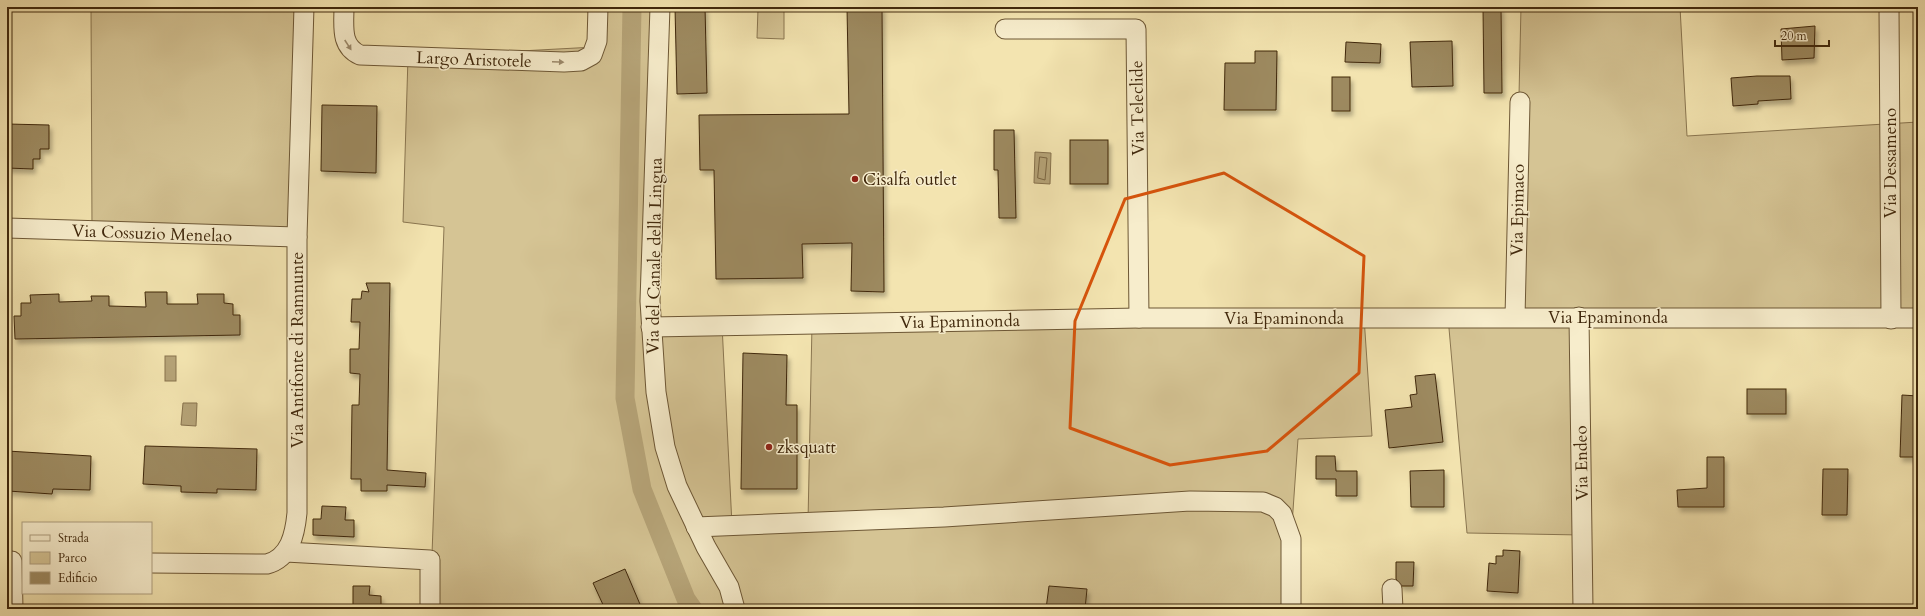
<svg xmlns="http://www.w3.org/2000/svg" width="1925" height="616" font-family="Cardo,serif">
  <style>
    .green { fill: #d5c494; stroke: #8a7650 }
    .water { fill: #b6a478; stroke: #87724d }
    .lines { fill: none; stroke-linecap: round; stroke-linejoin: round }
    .shore { stroke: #7b6642; stroke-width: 1 }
    .canal { stroke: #b6a478; stroke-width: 19 }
    .building { fill: #9d8a61; stroke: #40280c; filter: url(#shadow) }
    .minor-casing { stroke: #6d5735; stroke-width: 21 }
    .minor { stroke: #f7edcc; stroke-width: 19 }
    .oneway { fill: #9c8a6c }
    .marked { fill: none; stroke: #d7540c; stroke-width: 3; stroke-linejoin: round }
    .poi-dot { fill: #8f2418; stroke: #f7edcc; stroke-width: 1.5 }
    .labels { text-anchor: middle; stroke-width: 3; stroke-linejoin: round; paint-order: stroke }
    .street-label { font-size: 17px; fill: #40280c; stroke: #f7edcc }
    .poi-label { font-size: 17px; fill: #40280c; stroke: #f7edcc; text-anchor: start }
  </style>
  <defs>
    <filter id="shadow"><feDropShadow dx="2.5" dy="4.5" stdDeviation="2" flood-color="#0004"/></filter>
  </defs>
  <rect width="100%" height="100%" fill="#f3e4b0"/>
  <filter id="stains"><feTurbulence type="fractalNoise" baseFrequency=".005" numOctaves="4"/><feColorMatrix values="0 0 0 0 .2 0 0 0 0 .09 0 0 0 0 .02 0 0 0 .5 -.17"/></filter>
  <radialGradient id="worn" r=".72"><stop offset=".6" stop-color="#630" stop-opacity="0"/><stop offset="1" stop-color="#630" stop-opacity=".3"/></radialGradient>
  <!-- green -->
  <g class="green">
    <path d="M 91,7 L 304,7 L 297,237 L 92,231 Z"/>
    <path d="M 596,7 L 656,7 L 651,327 L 722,325 L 732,525 L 808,522 L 812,324 L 1364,317 L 1372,436 L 1298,439 L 1291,539 L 1297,609 L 430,609 L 444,227 L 403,222 L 408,57 L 595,47 Z"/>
    <path d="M 1521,7 L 1680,7 L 1687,136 L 1918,122 L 1918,318 L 1579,317 L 1582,535 L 1467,533 L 1448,317 L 1514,317 Z"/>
    <path d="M 758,9 L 784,9 L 784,39 L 757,38 Z"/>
  </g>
  <!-- water -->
  <g class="water">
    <path d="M 1035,152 L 1051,153 L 1050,184 L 1034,183 Z"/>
    <rect x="165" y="356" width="11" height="25"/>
    <path d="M 183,403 L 197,403 L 196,426 L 181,425 Z"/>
  </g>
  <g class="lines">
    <!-- shore -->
    <path class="shore" d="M 1040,157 L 1047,158 L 1045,180 L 1038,178 Z"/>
    <!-- canal -->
    <path class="canal" d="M 632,7 L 625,398 L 642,489 L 686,599 L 693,609"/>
  </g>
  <!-- building -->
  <g class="building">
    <path d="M 675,7 L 705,7 L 707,93 L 677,94 Z"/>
    <path d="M 847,7 L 882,7 L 884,292 L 851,291 L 852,243 L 802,244 L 803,278 L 716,279 L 714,170 L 700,170 L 699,115 L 849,114 Z"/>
    <path d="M 1483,7 L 1501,7 L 1502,93 L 1484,93 Z"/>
    <path d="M 1815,26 L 1814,58 L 1782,60 L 1781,29 Z"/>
    <path d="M 1452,41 L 1453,86 L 1412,87 L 1410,42 Z"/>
    <path d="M 1346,42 L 1381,44 L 1380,63 L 1345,62 Z"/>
    <path d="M 1255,51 L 1277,51 L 1276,110 L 1224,110 L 1225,63 L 1255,63 Z"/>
    <path d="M 1757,76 L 1790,76 L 1791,99 L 1758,101 L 1758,104 L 1733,106 L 1731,78 Z"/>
    <rect x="1332" y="77" width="18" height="34"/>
    <path d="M 322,105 L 377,106 L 376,173 L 321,171 Z"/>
    <path d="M 7,124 L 49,125 L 49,149 L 40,149 L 40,159 L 33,159 L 33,169 L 7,168 Z"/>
    <path d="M 994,130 L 1014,130 L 1016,218 L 999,218 L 998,170 L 994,170 Z"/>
    <rect x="1070" y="140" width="38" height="44"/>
    <path d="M 366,283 L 390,283 L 387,470 L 426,473 L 425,487 L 387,485 L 387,491 L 361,491 L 361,479 L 351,479 L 352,405 L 359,405 L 360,374 L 350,373 L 350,349 L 359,349 L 360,322 L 351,322 L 352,299 L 361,299 L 362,291 L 369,292 Z"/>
    <path d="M 145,292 L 167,292 L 167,304 L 198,304 L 197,294 L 224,294 L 224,303 L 233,304 L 233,315 L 240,315 L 240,335 L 15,339 L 14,316 L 21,316 L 21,303 L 31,303 L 30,295 L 59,294 L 59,302 L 92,301 L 91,296 L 109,296 L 109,306 L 146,307 Z"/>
    <path d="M 743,353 L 787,355 L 786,405 L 797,405 L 797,489 L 741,489 Z"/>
    <path d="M 1435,374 L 1443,442 L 1389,448 L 1385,410 L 1412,407 L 1410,395 L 1417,394 L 1415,376 Z"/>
    <rect x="1747" y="389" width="39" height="25"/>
    <path d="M 1902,395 L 1918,396 L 1918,457 L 1900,457 Z"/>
    <path d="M 145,446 L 257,449 L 256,490 L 217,489 L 217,493 L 181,492 L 181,486 L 143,484 Z"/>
    <path d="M 7,451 L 91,456 L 90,490 L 53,489 L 52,494 L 8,491 L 9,469 L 7,469 Z"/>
    <path d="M 1316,456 L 1335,456 L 1336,471 L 1357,471 L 1357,496 L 1336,496 L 1336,479 L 1316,479 Z"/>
    <path d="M 1707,457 L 1724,457 L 1724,507 L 1678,507 L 1677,490 L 1707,488 Z"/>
    <path d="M 1823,469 L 1848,469 L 1847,515 L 1822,515 Z"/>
    <path d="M 1444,470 L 1444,507 L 1411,507 L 1410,471 Z"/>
    <path d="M 322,506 L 346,507 L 345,520 L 354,520 L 354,537 L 313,535 L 313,519 L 321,519 Z"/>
    <path d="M 1503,550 L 1520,551 L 1518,593 L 1487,591 L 1489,563 L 1496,564 L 1496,556 L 1503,556 Z"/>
    <path d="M 1396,562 L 1414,562 L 1413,586 L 1402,586 L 1396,579 Z"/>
    <path d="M 625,569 L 642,609 L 605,609 L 593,583 Z"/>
    <path d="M 353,586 L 370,586 L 369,595 L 381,596 L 381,609 L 353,609 Z"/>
    <path d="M 1049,586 L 1087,589 L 1085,609 L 1046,609 Z"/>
  </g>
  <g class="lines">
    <!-- minor casing -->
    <g class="minor-casing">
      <g id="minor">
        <path d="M 344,7 C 344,26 340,46 360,55 L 564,62 L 581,61 L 592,55 L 597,41 L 598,7"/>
        <path d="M 660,7 L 650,301 L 656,392 L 665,447 L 677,486 L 706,547 L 729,587 L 735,609"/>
        <path d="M 1889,7 L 1891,319"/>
        <path d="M 1005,29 L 1136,29 L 1139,318"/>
        <path d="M 7,228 L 297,237"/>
        <path d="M 1515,317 L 1520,102"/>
        <path d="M 1579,317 L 1583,609"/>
        <path d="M 651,327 L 1139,318 L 1918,318"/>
        <path d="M 696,527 L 944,517 L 1190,501 L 1263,502 L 1275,507 L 1282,514 L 1291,539 L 1291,609"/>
        <path d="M 286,552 L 430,560 L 430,609"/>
        <path d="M 12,561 L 13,609"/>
        <path d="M 151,563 L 267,564 C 290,558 295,534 297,513 L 297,237 L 304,7"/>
        <path d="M 1392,589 L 1393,609"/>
      </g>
    </g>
    <!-- minor -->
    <use href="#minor" class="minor"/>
  </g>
  <!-- one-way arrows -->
  <defs><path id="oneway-solid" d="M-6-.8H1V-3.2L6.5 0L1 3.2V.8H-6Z"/></defs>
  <g class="oneway">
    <use href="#oneway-solid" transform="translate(348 45) rotate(57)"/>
    <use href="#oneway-solid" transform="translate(558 62) rotate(2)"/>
  </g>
  <!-- marked area -->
  <path class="marked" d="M 1224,173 L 1364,256 L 1359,373 L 1267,451 L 1170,465 L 1070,428 L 1075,321 L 1125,199 Z"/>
  <!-- markers -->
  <g class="poi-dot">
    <circle cx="855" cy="179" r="4"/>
    <circle cx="769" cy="447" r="4"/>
  </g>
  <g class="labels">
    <!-- street labels -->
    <g class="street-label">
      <text transform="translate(474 59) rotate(2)" y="6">Largo Aristotele</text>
      <text transform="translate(1137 108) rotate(-91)" y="6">Via Teleclide</text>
      <text transform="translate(1890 163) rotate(-90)" y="6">Via Dessameno</text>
      <text transform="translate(1517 210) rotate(-89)" y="6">Via Epimaco</text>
      <text transform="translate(152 233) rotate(2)" y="6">Via Cossuzio Menelao</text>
      <text transform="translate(654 256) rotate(-89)" y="6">Via del Canale della Lingua</text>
      <text x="1608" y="323">Via Epaminonda</text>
      <text x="1284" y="324">Via Epaminonda</text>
      <text transform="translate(960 321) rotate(-1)" y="6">Via Epaminonda</text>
      <text transform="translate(297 350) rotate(-90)" y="6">Via Antifonte di Ramnunte</text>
      <text transform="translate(1581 463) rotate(-91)" y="6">Via Endeo</text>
    </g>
    <!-- poi labels -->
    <g class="poi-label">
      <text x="863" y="185">Cisalfa outlet</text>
      <text x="777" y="453">zksquatt</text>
    </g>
  </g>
  <!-- margin -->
  <rect width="1925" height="616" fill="none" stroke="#f3e4b0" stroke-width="24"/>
  <rect x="8" y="8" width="1909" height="600" fill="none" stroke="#40280c" stroke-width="2"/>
  <rect x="12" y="12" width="1901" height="592" fill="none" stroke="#40280c"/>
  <!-- legend -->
  <rect x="22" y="522" width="130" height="72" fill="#f7edcc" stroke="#ae9e7f"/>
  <rect x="30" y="535" width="20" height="6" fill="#f7edcc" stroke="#ae9e7f"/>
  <text x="58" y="542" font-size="12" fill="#40280c">Strada</text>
  <rect x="30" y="552" width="20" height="12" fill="#d5c494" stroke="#ae9e7f"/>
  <text x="58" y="562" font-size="12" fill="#40280c">Parco</text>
  <rect x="30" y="572" width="20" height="12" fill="#9d8a61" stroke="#ae9e7f"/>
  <text x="58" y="582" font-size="12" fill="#40280c">Edificio</text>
  <!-- scale -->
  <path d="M1775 40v6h54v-6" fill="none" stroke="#40280c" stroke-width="2"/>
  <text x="1781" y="40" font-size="12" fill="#40280c" stroke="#f7edcc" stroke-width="3" paint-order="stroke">20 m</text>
  <rect width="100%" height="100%" filter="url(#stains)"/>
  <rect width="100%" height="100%" fill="url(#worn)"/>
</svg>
